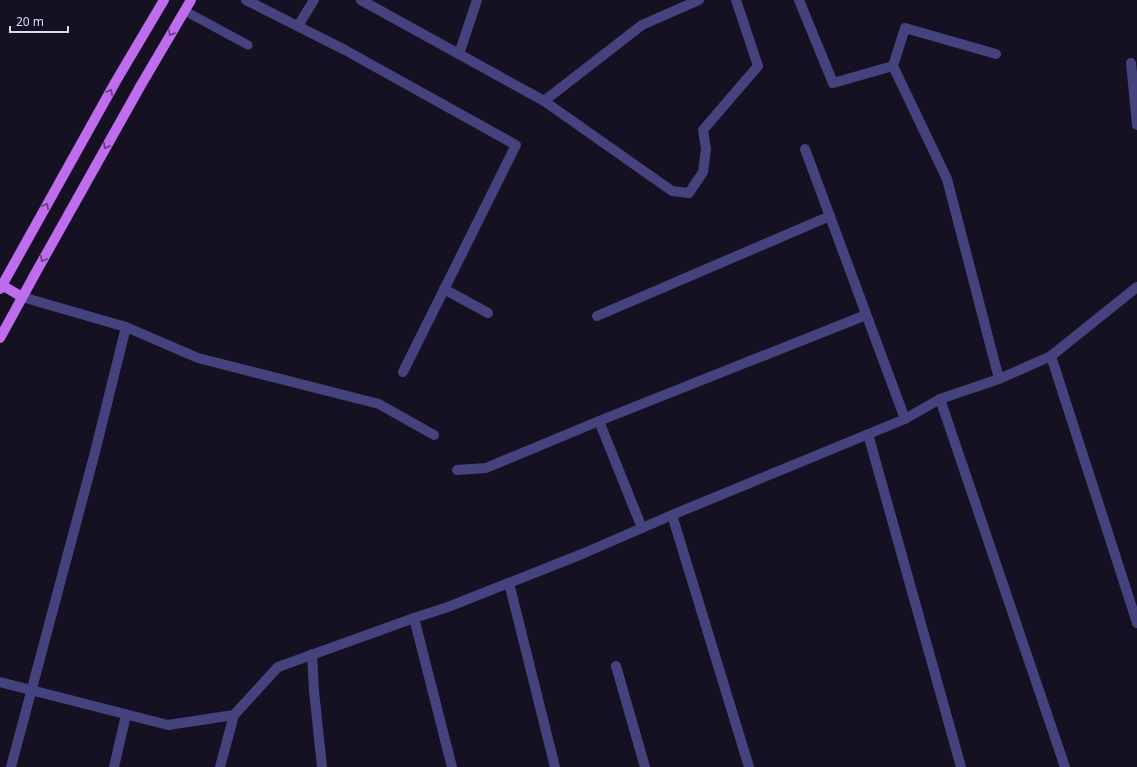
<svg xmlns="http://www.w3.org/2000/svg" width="1137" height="767" font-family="'Noto Sans',sans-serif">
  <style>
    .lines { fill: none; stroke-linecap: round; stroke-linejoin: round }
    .service { stroke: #45427d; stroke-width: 9 }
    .minor { stroke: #45427d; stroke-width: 10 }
    .primary { stroke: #c06cee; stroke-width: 10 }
    .oneway { stroke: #623a7e }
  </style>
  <rect width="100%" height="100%" fill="#151123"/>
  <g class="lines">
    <!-- service -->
    <path class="service" d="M 185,11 L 248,45"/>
    <!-- minor -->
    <g class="minor">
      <path d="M 246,0 L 345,50 L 516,145 L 403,372"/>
      <path d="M 361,0 L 544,101 L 672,191 L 689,193 L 703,172 L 706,149 L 703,130 L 758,66 L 736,0"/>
      <path d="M 799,0 L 833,83 L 893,66"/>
      <path d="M 298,26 L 314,0"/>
      <path d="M 459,54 L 477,0"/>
      <path d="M 996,54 L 905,28 L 893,66 L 947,179 L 999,379"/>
      <path d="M 1131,63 L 1137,125"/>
      <path d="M 544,101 L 642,25 L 699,0"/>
      <path d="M 805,149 L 905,419"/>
      <path d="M 444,289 L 488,313"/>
      <path d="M 597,316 L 830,216"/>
      <path d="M 126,327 L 198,358 L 379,404 L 434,435"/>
      <path d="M 1051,356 L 1137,623"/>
      <path d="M 940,399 L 1065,767"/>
      <path d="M 599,421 L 642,528"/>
      <path d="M 868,434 L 961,767"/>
      <path d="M 457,470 L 486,468 L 599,421 L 866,315"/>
      <path d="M 672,515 L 749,767"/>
      <path d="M 509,583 L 555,767"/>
      <path d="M 414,618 L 452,767"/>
      <path d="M 312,654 L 314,691 L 322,767"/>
      <path d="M 616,666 L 645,767"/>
      <path d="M 0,682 L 168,725 L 234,715 L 278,667 L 414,618 L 448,607 L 582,554 L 672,515 L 905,419 L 940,399 L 999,379 L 1051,356 L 1137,287"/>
      <path d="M 11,767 L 94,456 L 126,327 L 22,297"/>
      <path d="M 114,767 L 126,715"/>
      <path d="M 220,767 L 234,715"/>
    </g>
    <!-- primary -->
    <g class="primary">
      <path d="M 2,285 L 22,297"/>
      <path d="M 0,289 L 116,81 L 164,0"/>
      <path d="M 0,338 L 35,274 L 141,85 L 191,0"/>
    </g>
  </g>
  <!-- one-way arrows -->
  <defs><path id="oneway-chevron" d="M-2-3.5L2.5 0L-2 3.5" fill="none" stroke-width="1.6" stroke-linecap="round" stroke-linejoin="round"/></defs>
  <g class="oneway">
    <use href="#oneway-chevron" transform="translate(171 33) rotate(121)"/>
    <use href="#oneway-chevron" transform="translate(110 92) rotate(-61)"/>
    <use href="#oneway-chevron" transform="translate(106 146) rotate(119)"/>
    <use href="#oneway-chevron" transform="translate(46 206) rotate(-61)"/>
    <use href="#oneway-chevron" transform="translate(43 259) rotate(119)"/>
  </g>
  <!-- scale -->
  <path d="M10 26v6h58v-6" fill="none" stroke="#ddd8fb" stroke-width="2"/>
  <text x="16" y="26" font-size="12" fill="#ddd8fb" stroke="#151123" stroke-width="3" paint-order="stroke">20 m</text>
</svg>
